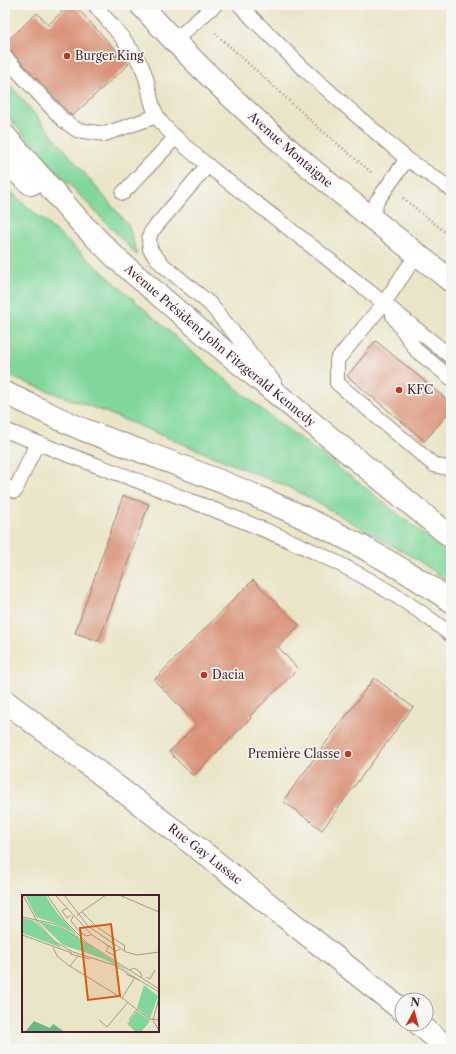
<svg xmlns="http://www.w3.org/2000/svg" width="456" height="1054" font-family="'Libre Caslon Text',serif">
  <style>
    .green { fill: #81d79b; stroke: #667b63 }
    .building { fill: #d99277 }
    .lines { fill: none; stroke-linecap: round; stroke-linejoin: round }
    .service-casing { stroke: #9a827a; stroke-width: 16 }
    .minor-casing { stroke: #9a827a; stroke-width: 24 }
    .secondary-casing { stroke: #9a827a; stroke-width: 24 }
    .path { stroke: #9a827a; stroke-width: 2.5; stroke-dasharray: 1 3; stroke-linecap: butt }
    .service { stroke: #fff; stroke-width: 14 }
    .minor { stroke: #fff; stroke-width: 22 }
    .secondary { stroke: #fff; stroke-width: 22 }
    .poi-dot { fill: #c8321e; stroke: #f6f6f2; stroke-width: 1.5 }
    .labels { text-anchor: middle; stroke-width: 3.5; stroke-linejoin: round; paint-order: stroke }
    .poi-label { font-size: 12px; fill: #4a1f2b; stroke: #f6f6f2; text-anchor: start }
    .street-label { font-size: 12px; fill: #4a1f2b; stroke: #f6f6f2 }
    .inset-road { fill: none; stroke: #aa9689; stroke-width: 1 }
    .view { fill: #e0560e; fill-opacity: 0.15; stroke: #e0560e; stroke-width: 2 }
    .inset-edge { fill: none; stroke: #4a1f2b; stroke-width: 2 }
  </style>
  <rect width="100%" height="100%" fill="#f6f6f2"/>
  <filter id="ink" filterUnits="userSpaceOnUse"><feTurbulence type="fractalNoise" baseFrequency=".025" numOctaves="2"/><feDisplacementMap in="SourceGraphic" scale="8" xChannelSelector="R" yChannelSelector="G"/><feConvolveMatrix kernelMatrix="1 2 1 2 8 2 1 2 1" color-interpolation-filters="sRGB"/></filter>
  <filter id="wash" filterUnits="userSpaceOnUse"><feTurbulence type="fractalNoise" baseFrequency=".012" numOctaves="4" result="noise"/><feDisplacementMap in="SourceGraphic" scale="16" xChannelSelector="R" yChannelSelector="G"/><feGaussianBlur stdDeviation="0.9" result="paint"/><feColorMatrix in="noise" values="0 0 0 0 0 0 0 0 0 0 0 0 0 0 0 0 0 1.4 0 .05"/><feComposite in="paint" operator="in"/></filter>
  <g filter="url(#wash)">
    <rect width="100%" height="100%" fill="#eae5c8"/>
    <!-- green -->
    <g class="green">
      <path d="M 5,79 L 129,226 L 137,255 L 42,156 L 5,113 Z"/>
      <path d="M 5,187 L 105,274 L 188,348 L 265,412 L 367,489 L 451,557 L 451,583 L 419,561 L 295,490 L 110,414 L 5,375 Z"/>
    </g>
    <g id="blocks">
      <!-- building -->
      <g class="building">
        <path d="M 69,5 L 74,5 L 129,64 L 72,116 L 11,51 L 5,48 L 5,43 L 37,13 L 48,25 Z"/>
        <path d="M 376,341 L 451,403 L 451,409 L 425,441 L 347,376 Z"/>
        <path d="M 123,496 L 149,504 L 99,641 L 75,633 Z"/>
        <path d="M 253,580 L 299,625 L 278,647 L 298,669 L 250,716 L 251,718 L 193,776 L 169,752 L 197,724 L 154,680 Z"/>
        <path d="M 374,678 L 413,707 L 322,830 L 283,801 Z"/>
      </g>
    </g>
  </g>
  <g filter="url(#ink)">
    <use href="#blocks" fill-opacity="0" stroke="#9a827a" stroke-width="1"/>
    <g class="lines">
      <!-- service casing -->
      <g class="service-casing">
        <g id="service">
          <path d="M 95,5 C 110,24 129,43 141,65 C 152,86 147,107 164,126 C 197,160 241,191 278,220 C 336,265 394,311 451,357"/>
          <path d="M 240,5 L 254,20 L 303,68 L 356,115 L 407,159 L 451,189"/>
          <path d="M 175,40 L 215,5"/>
          <path d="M 5,57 L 63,120 L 77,130 L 105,134 L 157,116"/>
          <path d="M 208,165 L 151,232 L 149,239 L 150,249 L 155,256 L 163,265 L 210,304 L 274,382"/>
          <path d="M 123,193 L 176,137"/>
          <path d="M 372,218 L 377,201 L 407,159"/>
          <path d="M 417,254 L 384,303 L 337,360 L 337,383 L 434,465 L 451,469"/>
          <path d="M 393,316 L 417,351 L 451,378"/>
          <path d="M 5,430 C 64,454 124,475 183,498 C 277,533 372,571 451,635"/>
          <path d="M 5,486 L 15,491 L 37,443"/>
        </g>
      </g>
      <!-- minor casing -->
      <g class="minor-casing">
        <g id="minor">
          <path id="s1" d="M 141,5 C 192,62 249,115 307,165 C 354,205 403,243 451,281"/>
          <path id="s2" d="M 5,701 L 208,856 L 402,1010"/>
          <path d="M 419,1024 L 449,1049"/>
        </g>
      </g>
      <!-- secondary casing -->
      <g class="secondary-casing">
        <g id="secondary">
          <path id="s3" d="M 5,136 L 83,225 L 118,260 L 216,344 L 451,537"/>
          <path d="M 5,162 L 31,184"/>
          <path d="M 5,393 C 33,405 59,420 87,431 C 147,454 207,474 265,500 C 330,528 393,561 451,601"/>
        </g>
      </g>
      <!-- path -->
      <g class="path">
        <path d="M 215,33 L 319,128 L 371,172"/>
        <path d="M 403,198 L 451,237"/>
      </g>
      <!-- service -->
      <use href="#service" class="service"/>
      <!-- minor -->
      <use href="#minor" class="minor"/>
      <!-- secondary -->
      <use href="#secondary" class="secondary"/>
    </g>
  </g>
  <!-- markers -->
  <g class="poi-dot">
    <circle cx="67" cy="56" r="4"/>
    <circle cx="399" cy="390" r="4"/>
    <circle cx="204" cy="675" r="4"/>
    <circle cx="348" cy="754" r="4"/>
  </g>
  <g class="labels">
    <!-- poi labels -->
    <g class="poi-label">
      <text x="75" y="60">Burger King</text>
      <text x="407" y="394">KFC</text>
      <text x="212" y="679">Dacia</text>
      <text x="340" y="758" text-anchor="end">Première Classe</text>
    </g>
    <!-- street labels -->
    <g class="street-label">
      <text dy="4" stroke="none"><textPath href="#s1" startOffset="208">Avenue Montaigne</textPath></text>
      <text dy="4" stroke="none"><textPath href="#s3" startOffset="301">Avenue Président John Fitzgerald Kennedy</textPath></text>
      <text dy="4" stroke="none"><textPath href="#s2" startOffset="252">Rue Gay Lussac</textPath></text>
    </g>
  </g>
  <!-- overview -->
  <g transform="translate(22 895)">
    <rect width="137" height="137" fill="#eae5c8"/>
    <path d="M 3,0 L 23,0 L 35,18 L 55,40 L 33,28 L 14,22 ZM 0,23 L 12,26 L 40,53 L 0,38 ZM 16,26 L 34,31 L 52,40 L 108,77 L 82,64 L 41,50 ZM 122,90 L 136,101 L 128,124 L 115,113 ZM 115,116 L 128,126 L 119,137 L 114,137 L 105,129 Z" fill="#81d79b"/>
    <path d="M 12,126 L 28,133 L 31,129 L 43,137 L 3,137 Z" fill="#68b883"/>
    <path class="inset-road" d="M 1,0 L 16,28 L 32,46 L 51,57 L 92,70 L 137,97M 25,0 L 43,26 L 65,48 L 137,94M 33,0 L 70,40 L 94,56 L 98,54M 42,0 L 66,31 L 104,57 L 115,60 L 137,57M 97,0 L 137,17M 45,13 L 40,16 L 45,23 L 49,20M 60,17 L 75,32 L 103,51 L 102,56M 55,20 L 84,0M 51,21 L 49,26 L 58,37 L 64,41 L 69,40M 0,22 L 33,29 L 57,43M 0,40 L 50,58M 87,50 L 84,56 L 93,61 L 93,56M 31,52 L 35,61 L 46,70 L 103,105 L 127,124 L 137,125M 48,59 L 68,64M 48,71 L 56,61M 108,75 L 112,73 L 118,77 L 120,82M 104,79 L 117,85M 124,82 L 128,84 L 133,75M 100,103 L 112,84M 137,103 L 131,125 L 137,136M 77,125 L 85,132 L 106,107M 107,125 L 115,114"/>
    <path class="view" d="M 89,29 L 98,101 L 66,105 L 58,33 Z"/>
    <rect width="137" height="137" class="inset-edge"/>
  </g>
  <!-- margin -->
  <rect width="456" height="1054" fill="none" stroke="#f6f6f2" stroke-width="20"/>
  <!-- north arrow -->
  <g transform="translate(414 1012) rotate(7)"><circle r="19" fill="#f6f6f2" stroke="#b1a0a2"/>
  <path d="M0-3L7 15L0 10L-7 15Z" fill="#c8321e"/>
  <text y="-6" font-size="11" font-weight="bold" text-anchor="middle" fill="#4a1f2b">N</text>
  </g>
</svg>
